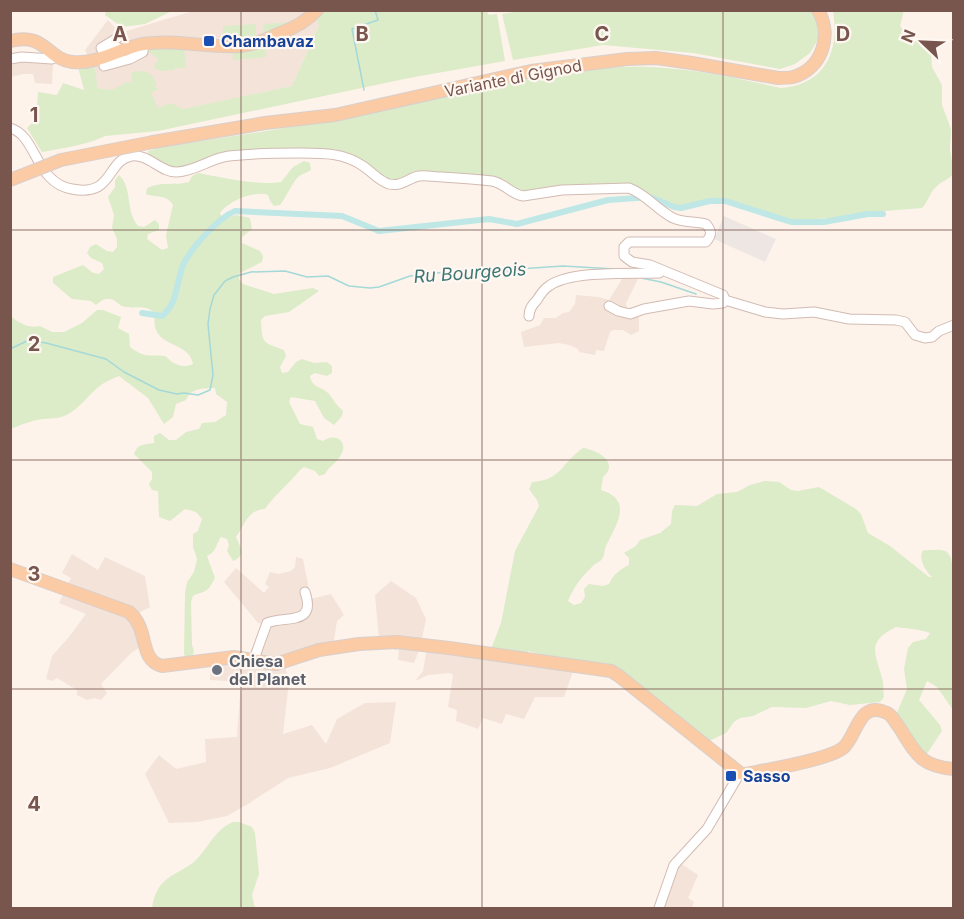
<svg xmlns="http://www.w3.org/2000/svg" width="964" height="919" font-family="Inter,sans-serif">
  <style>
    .residential { fill: #f4e3d9 }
    .industrial { fill: #eee6e3 }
    .green { fill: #dcebc8 }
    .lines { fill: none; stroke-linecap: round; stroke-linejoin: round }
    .stream { stroke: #a4d9d8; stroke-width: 1.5 }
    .canal { stroke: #bee7e6; stroke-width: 6 }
    .minor-casing { stroke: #d2bbb2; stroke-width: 11 }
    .major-casing { stroke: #d9cfcd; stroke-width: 14 }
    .minor { stroke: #fff; stroke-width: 9 }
    .major { stroke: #facba4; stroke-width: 12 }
    .major-bridge-casing { stroke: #d9cfcd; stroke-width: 14; stroke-linecap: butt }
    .major-bridge { stroke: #facba4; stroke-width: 12 }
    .grid { fill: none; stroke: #78554d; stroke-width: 1.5; stroke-opacity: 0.55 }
    .transit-dot { fill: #1a4fb4; stroke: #fff7f1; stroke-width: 2 }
    .worship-dot { fill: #6b7280; stroke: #fff7f1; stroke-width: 2 }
    .labels { text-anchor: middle; stroke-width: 4.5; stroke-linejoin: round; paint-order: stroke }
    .transit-label { font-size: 16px; font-weight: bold; fill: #164399; stroke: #fff7f1; text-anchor: start }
    .street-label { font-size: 16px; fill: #78554d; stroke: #fff7f1 }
    .worship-label { font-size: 16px; font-weight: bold; fill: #5b616d; stroke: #fff7f1; text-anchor: start }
    .water-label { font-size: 18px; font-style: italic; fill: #3c7675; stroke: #fff7f1 }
    .grid-label { font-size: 20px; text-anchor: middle; font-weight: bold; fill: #78554d; stroke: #fff7f1; stroke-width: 4.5; stroke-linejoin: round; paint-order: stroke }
  </style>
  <rect width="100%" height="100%" fill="#fdf3eb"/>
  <!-- residential -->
  <g class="residential">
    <path d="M 193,11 L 325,11 L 292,86 L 156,115 L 112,90 L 96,88 L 96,72 L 85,50 L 108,20 L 120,33 Z"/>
    <path d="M 49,56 L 53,64 L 52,84 L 35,83 L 33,74 L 23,74 L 11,77 L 11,57 Z"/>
    <path d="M 624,276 L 638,279 L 626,303 L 627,308 L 639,307 L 639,331 L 631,335 L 623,330 L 613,330 L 610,332 L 604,351 L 596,350 L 595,355 L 579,352 L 578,349 L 569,345 L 559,343 L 524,347 L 521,332 L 540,325 L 544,318 L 556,318 L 563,313 L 569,312 L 575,304 L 576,295 L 599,297 L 609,300 Z"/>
    <path d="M 72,554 L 98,570 L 105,557 L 145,576 L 150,607 L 137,614 L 146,643 L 131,653 L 101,684 L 107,693 L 101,700 L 95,698 L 87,700 L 77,695 L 77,690 L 57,678 L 52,681 L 46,679 L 52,656 L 69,637 L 86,614 L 59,603 L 71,578 L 62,573 Z"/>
    <path d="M 296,557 L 303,559 L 311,599 L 331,594 L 344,615 L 337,621 L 333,646 L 379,640 L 375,595 L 391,581 L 416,598 L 426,619 L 420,648 L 414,663 L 398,660 L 399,650 L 394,650 L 394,646 L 319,654 L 285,666 L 289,681 L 283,734 L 312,725 L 326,744 L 337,719 L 365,703 L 396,702 L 390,743 L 330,768 L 288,778 L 248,804 L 227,816 L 197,822 L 169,823 L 145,774 L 159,755 L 176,769 L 206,762 L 205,739 L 237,737 L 241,682 L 210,680 L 211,656 L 252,656 L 262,624 L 258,623 L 224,582 L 236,568 L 264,593 L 269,587 L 265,584 L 270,572 L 279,574 L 291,571 L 295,567 Z"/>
    <path d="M 428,643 L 576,663 L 564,697 L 535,697 L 524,719 L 506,714 L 502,724 L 483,718 L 478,729 L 456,721 L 457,710 L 448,707 L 453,675 L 450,673 L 428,675 L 415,681 L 423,671 Z"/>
    <path d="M 674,859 L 698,875 L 688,898 L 694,902 L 692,908 L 655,908 L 662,885 Z"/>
  </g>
  <!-- industrial -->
  <path class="industrial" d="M 724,216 L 776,239 L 765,262 L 714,239 Z"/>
  <!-- green -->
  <g class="green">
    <path d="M 486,10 L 489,15 L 497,14 L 505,61 L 409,78 L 158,131 L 105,136 C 90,144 60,149 42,152 L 27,128 L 36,119 L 38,92 L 57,95 L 63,83 L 84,90 L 78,67 L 92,63 L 96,72 L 97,88 L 112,90 L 129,81 L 131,84 L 132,72 L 144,71 L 152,75 L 157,85 L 155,87 L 158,89 L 151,93 L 158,108 L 171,103 L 183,109 L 292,86 L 319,25 L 316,17 L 322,11 Z"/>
    <path d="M 527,10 L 813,11 L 819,23 L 819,38 L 810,53 L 795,64 L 780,69 L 693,53 L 603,45 L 513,60 L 502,14 Z"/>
    <path d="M 904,10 L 900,26 L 909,36 L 926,41 L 931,53 L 932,67 L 942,85 L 942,105 L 951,129 L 950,150 L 954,173 C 949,180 941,181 935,188 C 929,194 928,202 922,208 L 872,212 L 839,218 L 792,220 L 728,200 L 707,201 L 679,207 L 655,196 L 646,194 L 641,190 L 519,193 L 508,185 L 504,179 L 494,177 L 386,181 L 338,152 L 336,149 L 230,154 L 181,170 L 172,170 L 149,157 L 148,151 L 166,146 C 246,135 325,122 404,105 C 476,90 550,69 623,67 C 677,65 729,76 781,88 C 825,85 840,51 833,11 Z"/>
    <path d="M 106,11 L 106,10 L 172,11 L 145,24 L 122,27 L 105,15 Z"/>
    <path d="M 292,22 L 264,37 L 263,24 Z"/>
    <path d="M 256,24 L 255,39 L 222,43 L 223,26 Z"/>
    <path d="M 264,43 L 266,57 L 233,60 L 232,49 Z"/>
    <path d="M 147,48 L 184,48 L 186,68 L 175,68 L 174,70 L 161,71 L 154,68 L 158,59 L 148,51 Z"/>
    <path d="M 304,161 L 310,163 L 311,170 C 306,173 301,174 297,178 C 290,187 286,197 280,205 L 274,206 L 270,201 L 268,195 C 255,190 228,201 220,213 L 223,219 L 236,215 L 250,218 L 252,229 L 242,237 L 242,243 L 260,251 L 263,256 L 262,262 L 240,273 L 239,279 L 243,284 L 274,294 L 313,288 L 319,291 L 289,312 L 265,316 L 261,320 C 262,346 264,342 284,350 L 286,356 L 280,367 L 282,373 L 288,372 L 296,362 L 302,359 L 314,363 L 327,362 L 332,366 L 332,373 L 327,376 L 315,373 L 310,376 C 312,389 323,386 330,395 C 334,401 337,406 343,411 L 342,416 L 334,425 L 324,418 L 315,401 L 291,397 L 289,402 L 300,424 L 313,427 L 317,439 L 323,441 C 335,432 349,441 341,455 C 337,463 329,466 325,474 L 319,476 L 315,471 L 304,467 C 299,470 298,473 294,477 C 284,488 273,497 265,509 C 247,510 245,525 236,537 C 240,547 247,555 233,561 L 227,551 L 229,545 L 227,539 L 221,537 C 215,545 217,552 207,556 L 215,578 C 206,595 207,589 193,596 L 191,602 L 192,645 L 194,651 L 192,657 L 186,659 L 184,654 L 185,593 L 187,582 L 194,572 L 197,559 L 193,547 L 193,534 L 198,531 L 202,519 L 196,512 L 185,509 L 170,521 L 159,517 L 158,491 L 152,490 L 149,484 L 152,479 L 152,472 L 134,454 C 138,443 144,445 154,443 L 154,436 L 160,433 L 169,440 L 176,440 L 186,432 L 199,429 L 202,423 L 215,422 L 226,415 L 227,402 L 216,394 L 215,388 C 204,389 191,387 186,400 L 176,404 L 173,417 L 164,424 L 148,398 L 119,376 C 91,386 91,399 70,413 C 61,419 53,418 43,419 C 33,420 20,425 11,429 L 10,316 C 19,323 30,329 40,326 L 52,332 L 64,332 L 82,323 L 97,310 L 103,310 L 121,317 L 118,328 L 129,334 L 130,347 C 147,359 147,354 165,356 C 174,364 181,369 193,364 C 189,339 149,350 155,314 C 146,303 134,310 122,306 C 118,304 115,299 109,299 C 104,298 100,302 96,305 L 91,301 L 72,299 L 53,283 L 53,277 L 83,265 L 93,273 L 99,274 L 104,269 L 102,263 L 91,258 L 87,253 L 90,247 L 96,244 L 107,251 L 113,252 L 117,247 L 117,239 L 112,228 L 114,215 L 108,197 L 115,187 L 115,180 L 119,175 C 133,188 125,211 138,226 L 144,227 L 155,220 L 159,224 L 159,230 L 148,234 L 147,239 L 162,250 L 168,248 L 166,235 L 173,205 C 167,194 156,198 146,194 L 147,188 C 161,181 175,186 189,182 L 192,176 L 198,173 C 221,177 257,186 281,182 L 293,167 Z"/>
    <path d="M 583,448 C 597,450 620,462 603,477 L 601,490 C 634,500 616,525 606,546 C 604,550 605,555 602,559 C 600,562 598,562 595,564 C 583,575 574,586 568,601 L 574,605 L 581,603 L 585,597 L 584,589 L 589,584 L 603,586 L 609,584 C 613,575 620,569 629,565 L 629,558 L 624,553 L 636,546 L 640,540 L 660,533 L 671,524 L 672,511 L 675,505 L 697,506 L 717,494 L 737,492 L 750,485 L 765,481 L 779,482 L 791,490 L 798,491 L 819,487 L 856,509 L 861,514 L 868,533 L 890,546 L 929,577 L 932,577 C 925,570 918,559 923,550 C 932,551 939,548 947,552 L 951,558 L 954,574 L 953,710 L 937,687 L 927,681 L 919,700 L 940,725 L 942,731 L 926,755 L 923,756 L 896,715 L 907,689 L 904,669 L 908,648 L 913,642 L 926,639 L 930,633 C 924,630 904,628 896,627 C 866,642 875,652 882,678 C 884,684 883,691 884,697 L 880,702 L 850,705 L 831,701 L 806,708 L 772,707 L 753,716 L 740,718 L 734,722 L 726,733 L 709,741 L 702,734 L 665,709 L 637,685 L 540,654 L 528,651 L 527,656 L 491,649 L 501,623 L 515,551 L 539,506 L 537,500 L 529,489 L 532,482 C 562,480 561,463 583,448 Z"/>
    <path d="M 233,822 L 239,822 L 252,827 L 255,833 L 259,874 L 252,895 L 255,908 L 152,908 C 153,901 155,893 160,886 C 169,874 183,871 194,862 C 208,849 215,829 233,822 Z"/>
  </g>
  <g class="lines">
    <!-- stream -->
    <g class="stream">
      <path d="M 364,90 L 352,29 L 378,20 L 375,10"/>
      <path d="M 641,278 L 661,282 L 696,294"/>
      <path d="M 10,349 L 29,340 L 46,343 L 106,359 L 124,372 L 159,390 L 177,394 L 184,393 L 198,395 L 210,390 L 213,375 L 208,324 L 210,309 L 214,295 L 225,281 L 233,277 L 251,272 L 285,271 L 307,277 L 328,276 L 349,286 L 370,288 L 379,287 L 410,276 L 455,271 L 496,274 L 518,269 L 563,266 L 615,269"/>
    </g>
    <!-- canal -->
    <path class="canal" d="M 142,313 L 162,316 C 178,303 176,283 183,265 C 191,248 218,218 235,211 L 342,216 L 379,231 L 489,219 L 517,224 L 608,200 L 637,198 L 653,198 L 674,207 L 681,208 L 710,201 L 725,201 L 791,222 L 824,222 L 868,214 L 883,214"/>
    <!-- minor casing -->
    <g class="minor-casing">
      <g id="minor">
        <path d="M 117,47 L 103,51 L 101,48 L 119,37"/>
        <path d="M 10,59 L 22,57 L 52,59 L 57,55"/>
        <path d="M 104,66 L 130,59 L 143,52 L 143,44"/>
        <path d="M 10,128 C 37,135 35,183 72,189 C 114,197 106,161 131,156 C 148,153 161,173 177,172 C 196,171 211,158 229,156 C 253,153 279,153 302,153 C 324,153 344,153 363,166 C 372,172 379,181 389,184 C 402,187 408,178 419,176 C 426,175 435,177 442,177 C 459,178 475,179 492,181 C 504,183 511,194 523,196 L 562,190 L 629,188 C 646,194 657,210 673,218 C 684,223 695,221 706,224 C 712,231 712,235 706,242 L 629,242 L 624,247 L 624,256 L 632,262 L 650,265 L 723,295 L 725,300 L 723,303 L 713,304 L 689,301 L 644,309 L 630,314 L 618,311 L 609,306"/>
        <path d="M 725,300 L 765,312 L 783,314 L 814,312 L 849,319 L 896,320 L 905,322 L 915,335 L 925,338 L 932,337 L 939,331 L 954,325"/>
        <path d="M 529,316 C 529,309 532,305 537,300 C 540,295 544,289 549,286 C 571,270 631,274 659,273 L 661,271"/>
        <path d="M 254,659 L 267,623 C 284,615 317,627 305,592"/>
        <path d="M 659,908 L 674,865 L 707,829 L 740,773"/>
      </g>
    </g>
    <!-- major casing -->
    <g class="major-casing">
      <g id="major">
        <path d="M 10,41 C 45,32 47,59 72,62 C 97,65 120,48 143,44 C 174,39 207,48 239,46 C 253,45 266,40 278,34 C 292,29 306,22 317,10"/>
        <path d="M 153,142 L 265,123 L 335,115 L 531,71 L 627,59 L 656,58 L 692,63 L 778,78 C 783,78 788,78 793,77 C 822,69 833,35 818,10"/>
        <path d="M 10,569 L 129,612 C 150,629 138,660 162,666 L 234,657 L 276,664 L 319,650 L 359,644 L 397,642 L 449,648 L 611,671 L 619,676 L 740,773 L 745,774 C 766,770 828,760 843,748 C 857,737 858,699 887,713 C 892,715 895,722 899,727 C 916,753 919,766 954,769"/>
      </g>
    </g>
    <!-- minor -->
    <use href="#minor" class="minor"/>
    <!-- major -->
    <use href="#major" class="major"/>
    <!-- major-bridge casing -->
    <g class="major-bridge-casing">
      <path id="major-bridge" d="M 10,180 L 61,160 L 153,142"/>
    </g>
    <!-- major-bridge -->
    <use href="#major-bridge" class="major-bridge"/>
  </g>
  <!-- grid -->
  <path class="grid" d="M 241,10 L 241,908M 482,10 L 482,908M 723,10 L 723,908M 10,230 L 954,230M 10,460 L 954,460M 10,689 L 954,689"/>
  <!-- markers -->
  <g class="transit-dot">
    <rect x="203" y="35" width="12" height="12" rx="3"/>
    <rect x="725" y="770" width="12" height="12" rx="3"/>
  </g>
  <circle class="worship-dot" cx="217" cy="670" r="6"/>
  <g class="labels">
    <!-- transit labels -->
    <g class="transit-label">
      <text x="221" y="47">Chambavaz</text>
      <text x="743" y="782">Sasso</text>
    </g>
    <!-- street labels -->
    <g class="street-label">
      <text transform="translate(513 78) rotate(-11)" y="6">Variante di Gignod</text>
    </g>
    <!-- worship labels -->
    <g class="worship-label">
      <text x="229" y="667">Chiesa<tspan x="229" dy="18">del Planet</tspan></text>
    </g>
    <!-- water labels -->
    <g class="water-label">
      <text transform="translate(470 273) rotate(-4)" y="6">Ru Bourgeois</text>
    </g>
  </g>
  <g class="grid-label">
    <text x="120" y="41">A</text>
    <text x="362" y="41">B</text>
    <text x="602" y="41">C</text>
    <text x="843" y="41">D</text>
    <text x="34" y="122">1</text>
    <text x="34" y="351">2</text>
    <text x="34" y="581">3</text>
    <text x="34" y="811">4</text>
  </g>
  <!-- border -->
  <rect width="964" height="919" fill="none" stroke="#78554d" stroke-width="24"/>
  <!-- north arrow -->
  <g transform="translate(922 42) rotate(293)" stroke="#fff7f1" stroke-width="4.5" paint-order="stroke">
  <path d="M0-4.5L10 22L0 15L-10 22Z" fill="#78554d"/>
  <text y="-9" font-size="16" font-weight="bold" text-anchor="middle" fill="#78554d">N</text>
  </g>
</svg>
